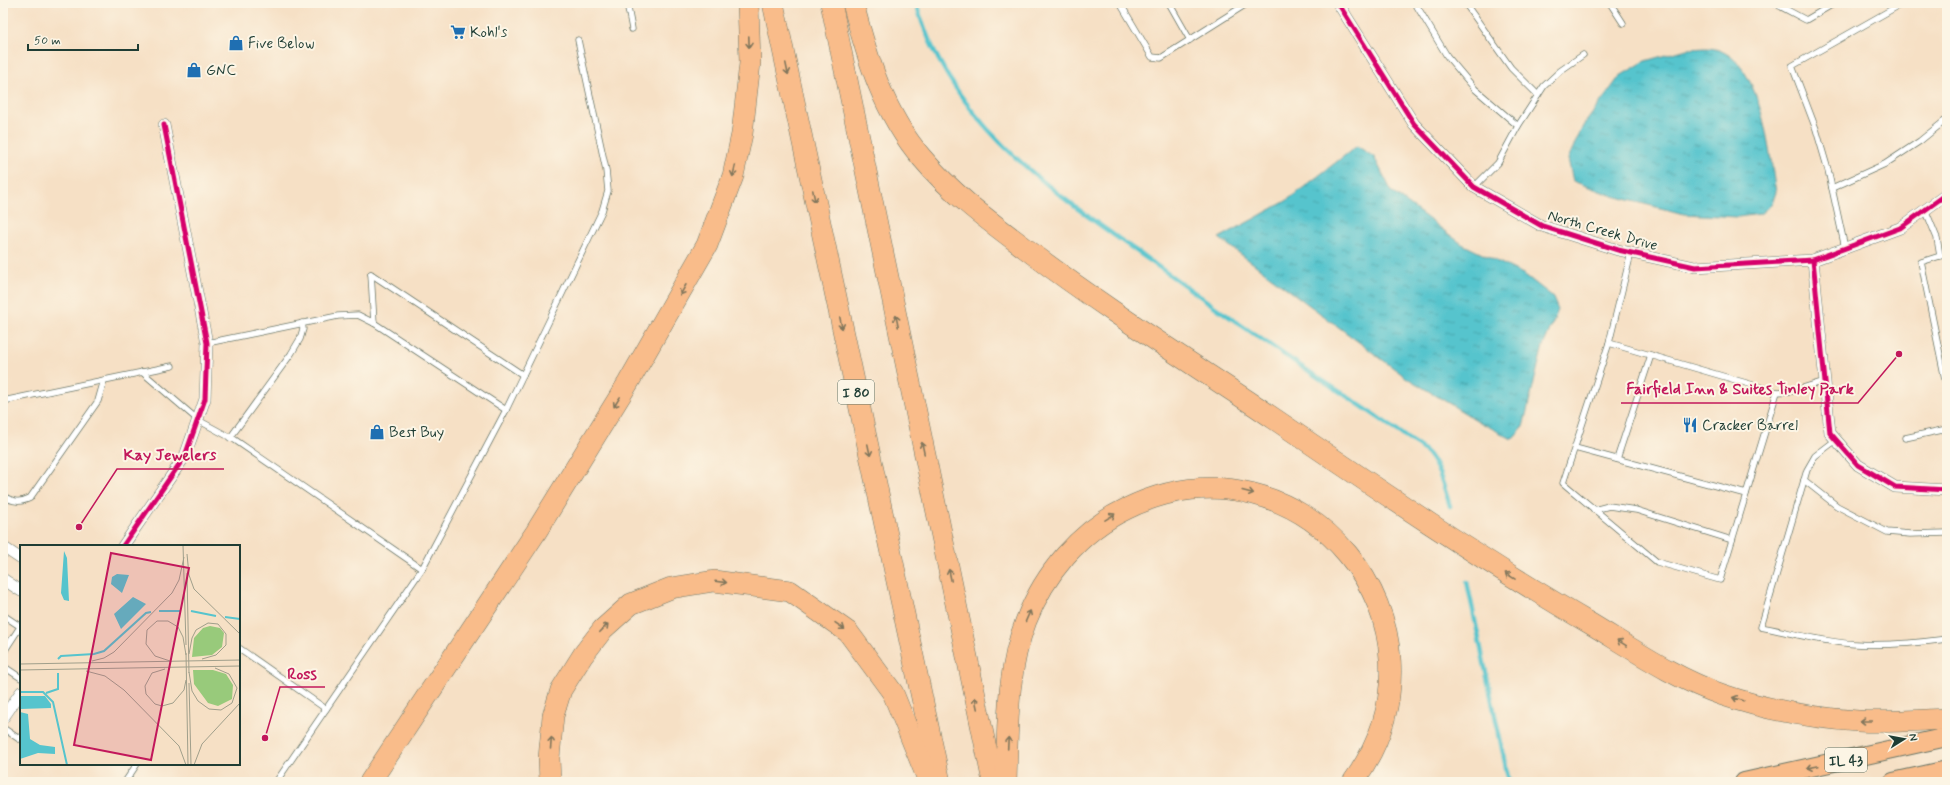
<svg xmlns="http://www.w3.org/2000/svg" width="1950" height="785" font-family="Mynerve,sans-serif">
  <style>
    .water { fill: url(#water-ripples); stroke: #3a8080 }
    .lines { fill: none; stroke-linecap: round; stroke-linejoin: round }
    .stream { stroke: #56c4cd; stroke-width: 4.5 }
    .lane-casing { stroke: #6a7667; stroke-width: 7 }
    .street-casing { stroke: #6a7667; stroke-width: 12 }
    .primary-casing { stroke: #6a7667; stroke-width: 20 }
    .highway-casing { stroke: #6a7667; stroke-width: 22 }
    .lane { stroke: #fff; stroke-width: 5.5 }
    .street { stroke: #fff; stroke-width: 11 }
    .primary { stroke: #f9bc8a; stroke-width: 18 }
    .highway { stroke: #f9bc8a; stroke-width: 21 }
    .cycleway-casing { stroke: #fcf5e5; stroke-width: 8 }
    .cycleway { stroke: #d6006c; stroke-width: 5 }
    .oneway { stroke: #81765b }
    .labels { text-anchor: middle; stroke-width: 4; stroke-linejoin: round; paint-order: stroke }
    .shield { fill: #fcf5e5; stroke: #617469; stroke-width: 1 }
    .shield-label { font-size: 14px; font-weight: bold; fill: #1f3d34 }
    .poi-label { font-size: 15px; fill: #1f3d34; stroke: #fcf5e5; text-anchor: start }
    .street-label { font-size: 15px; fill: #1f3d34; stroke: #fcf5e5 }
    .inset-river { fill: none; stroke: #56c4cd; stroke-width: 2 }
    .inset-road { fill: none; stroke: #a09f8b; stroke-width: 1 }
    .view { fill: #c2185b; fill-opacity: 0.15; stroke: #c2185b; stroke-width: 2 }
    .inset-edge { fill: none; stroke: #1f3d34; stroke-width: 2 }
    .leader { fill: none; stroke: #c2185b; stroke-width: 1.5 }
    .callout-dot { fill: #c2185b; stroke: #fcf5e5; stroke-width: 1.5 }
    .callout-label { font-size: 16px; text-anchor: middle; font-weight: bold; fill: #c2185b; stroke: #fcf5e5; stroke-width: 4; stroke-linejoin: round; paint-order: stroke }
  </style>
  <defs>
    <pattern id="water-ripples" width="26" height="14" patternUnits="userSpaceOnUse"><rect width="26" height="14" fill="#56c4cd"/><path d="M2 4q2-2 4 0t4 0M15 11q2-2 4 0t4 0" fill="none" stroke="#47a0a7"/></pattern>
  </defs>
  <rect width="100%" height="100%" fill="#fcf5e5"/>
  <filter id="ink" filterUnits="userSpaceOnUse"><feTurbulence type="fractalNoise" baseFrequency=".025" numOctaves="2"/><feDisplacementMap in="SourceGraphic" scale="8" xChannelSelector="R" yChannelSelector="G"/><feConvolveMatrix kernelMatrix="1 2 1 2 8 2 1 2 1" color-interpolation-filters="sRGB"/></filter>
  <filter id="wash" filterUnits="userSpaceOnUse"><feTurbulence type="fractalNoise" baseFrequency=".012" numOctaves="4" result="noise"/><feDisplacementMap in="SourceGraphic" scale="16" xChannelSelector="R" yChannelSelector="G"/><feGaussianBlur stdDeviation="0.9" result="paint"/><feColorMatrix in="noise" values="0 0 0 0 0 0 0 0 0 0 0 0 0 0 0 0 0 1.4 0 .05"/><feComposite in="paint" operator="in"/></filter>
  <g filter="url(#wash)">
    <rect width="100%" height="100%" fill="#f6e0c5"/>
    <!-- water -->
    <g class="water">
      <path d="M 1687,49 C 1696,49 1707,47 1715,49 C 1762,60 1769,153 1776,192 L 1772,204 L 1760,214 L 1738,217 L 1684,214 L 1613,196 L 1573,181 L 1568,159 L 1583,126 L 1620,76 L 1645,61 Z"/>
      <path d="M 1357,146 L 1374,157 L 1392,192 L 1462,244 L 1525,275 L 1552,296 L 1558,310 L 1543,346 L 1523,427 L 1512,439 L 1478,421 L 1407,378 L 1219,238 L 1286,201 Z"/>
    </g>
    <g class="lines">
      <!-- stream -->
      <g class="stream">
        <path d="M 916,3 C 950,124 1052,191 1149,260 C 1202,298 1256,336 1310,372 C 1341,393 1373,413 1404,436 C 1411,442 1422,447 1428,454 C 1440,469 1444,488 1450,506"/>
        <path d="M 1467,582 L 1509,782"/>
      </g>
    </g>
  </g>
  <g filter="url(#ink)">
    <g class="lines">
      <!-- lane casing -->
      <g class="lane-casing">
        <g id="lane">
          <path d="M 627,3 L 632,29"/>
          <path d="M 1120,3 L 1152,57 L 1161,58 L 1248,3"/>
          <path d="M 1169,3 L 1190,40"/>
          <path d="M 1415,3 L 1447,56 L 1475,89 L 1518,126 L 1498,163 L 1474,187"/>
          <path d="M 1465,3 L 1511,68 L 1538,95"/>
          <path d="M 1610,3 L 1623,23"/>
          <path d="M 1774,3 L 1806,20 L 1835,3"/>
          <path d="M 1518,126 L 1544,86 L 1560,71 L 1583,55"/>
          <path d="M 1832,188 L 1885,164 L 1920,141 L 1947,119"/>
          <path d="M 1925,209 L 1937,238 L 1940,256 L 1921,262 L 1947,389"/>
          <path d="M 1845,248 L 1828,170 L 1816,129 L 1792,66 L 1903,3"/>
          <path d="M 1631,253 L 1609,343 L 1563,483 L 1657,562 L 1720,580 L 1777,392"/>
          <path d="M 1940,256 L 1947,255"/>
          <path d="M 371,274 L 523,375"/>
          <path d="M 371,274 L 374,323"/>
          <path d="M 207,343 L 338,316 L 358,315 L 374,323 L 506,410"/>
          <path d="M 1609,343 L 1777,392 L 1793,391 L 1825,381"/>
          <path d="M 142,372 L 198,420 L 235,440 L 422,569"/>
          <path d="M 3,401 L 172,366"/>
          <path d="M 230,438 L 291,354 L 300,339 L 303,329 L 302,323"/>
          <path d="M 1905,438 L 1947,429"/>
          <path d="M 1836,440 L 1815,456 L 1807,470 L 1761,627 C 1792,633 1823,642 1855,644 C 1885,646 1917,643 1947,639"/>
          <path d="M 1575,448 L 1746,494"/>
          <path d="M 1617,459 L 1651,355"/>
          <path d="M 1804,480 L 1837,506 L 1887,532 L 1910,534 L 1947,533"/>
          <path d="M 3,496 C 13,502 20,503 30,498 L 98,401 L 104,380"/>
          <path d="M 1594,510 L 1609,506 L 1636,510 L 1732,540"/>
          <path d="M 3,615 L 21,627"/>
          <path d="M 239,648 L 326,709"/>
          <path d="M 3,653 L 20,627"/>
          <path d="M 3,666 L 21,678"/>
          <path d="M 3,728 L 19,739 L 21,736"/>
          <path d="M 125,782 L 137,764"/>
          <path d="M 276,782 L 422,569 L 506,410 L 602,211 L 608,191 L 606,170 L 578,40"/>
        </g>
      </g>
      <!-- street casing -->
      <g class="street-casing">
        <g id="street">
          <path d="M 1338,3 L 1414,124 L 1474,187 L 1542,226 L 1618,250 L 1695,267 L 1813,260 L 1900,228 L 1947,194"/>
          <path d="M 1813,260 L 1830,433 L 1858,465 L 1895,487 L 1947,490"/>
          <path d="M 123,546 L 185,456 L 205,399 L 207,343 L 164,125"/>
          <path d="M 3,547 L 21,559"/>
          <path d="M 3,579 L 21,591"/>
          <path d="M 3,718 L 21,692"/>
        </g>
      </g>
      <!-- primary casing -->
      <g class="primary-casing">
        <g id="primary">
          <path d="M 1744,782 L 1947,737"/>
          <path d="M 1893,782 L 1947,770"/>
        </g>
      </g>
      <!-- highway casing -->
      <g class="highway-casing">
        <g id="highway">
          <path d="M 773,3 L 940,782"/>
          <path d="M 831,3 L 993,782"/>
          <path d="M 853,3 C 867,58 884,114 922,158 C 952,194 989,221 1025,248 C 1100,305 1179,355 1257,407 C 1367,482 1476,557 1591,624 C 1634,650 1676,679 1723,695 C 1767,710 1812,718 1858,721 C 1887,723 1918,720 1947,719"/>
          <path d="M 370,782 L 536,532 L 628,383 L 707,245 L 733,176 L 742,134 L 750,63 L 748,3"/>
          <path d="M 550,782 L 549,758 L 553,716 L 561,690 L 583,655 L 603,629 L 631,604 L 671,588 L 714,581 L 790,591 L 848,632 L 893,693 L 929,782"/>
          <path d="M 1006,782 C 1008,728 1006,672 1026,621 C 1044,574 1080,531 1126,509 C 1301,423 1467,625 1353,782"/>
        </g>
      </g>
      <!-- lane -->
      <use href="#lane" class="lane"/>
      <!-- street -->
      <use href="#street" class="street"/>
      <!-- primary -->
      <use href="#primary" class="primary"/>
      <!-- highway -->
      <use href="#highway" class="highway"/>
      <!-- cycleway casing -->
      <g class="cycleway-casing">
        <g id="cycleway">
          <path d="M 1338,3 L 1414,124 L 1474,187 L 1542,226 L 1618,250 L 1695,267 L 1813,260 L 1900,228 L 1947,194"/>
          <path d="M 1813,260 L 1830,433 L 1858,465 L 1895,487 L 1947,490"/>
          <path d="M 123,546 L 185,456 L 205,399 L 207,343 L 164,125"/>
        </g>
      </g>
      <!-- cycleway -->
      <use href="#cycleway" class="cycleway"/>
    </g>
    <!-- one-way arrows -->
    <defs><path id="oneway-shaft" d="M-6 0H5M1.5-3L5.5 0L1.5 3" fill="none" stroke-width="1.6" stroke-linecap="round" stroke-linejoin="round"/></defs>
    <g class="oneway">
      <use href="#oneway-shaft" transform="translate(749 42) rotate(88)"/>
      <use href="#oneway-shaft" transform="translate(787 69) rotate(78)"/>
      <use href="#oneway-shaft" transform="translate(734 171) rotate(103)"/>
      <use href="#oneway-shaft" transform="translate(814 196) rotate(78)"/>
      <use href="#oneway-shaft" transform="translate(683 290) rotate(119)"/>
      <use href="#oneway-shaft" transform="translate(897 321) rotate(-102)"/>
      <use href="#oneway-shaft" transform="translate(841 323) rotate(78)"/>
      <use href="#oneway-shaft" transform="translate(617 402) rotate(122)"/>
      <use href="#oneway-shaft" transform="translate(923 448) rotate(-102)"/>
      <use href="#oneway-shaft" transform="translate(869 450) rotate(78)"/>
      <use href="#oneway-shaft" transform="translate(1248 492) rotate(14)"/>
      <use href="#oneway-shaft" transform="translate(1110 517) rotate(-32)"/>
      <use href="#oneway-shaft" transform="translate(950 575) rotate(-102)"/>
      <use href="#oneway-shaft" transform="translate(1510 576) rotate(-148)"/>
      <use href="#oneway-shaft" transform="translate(721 582) rotate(7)"/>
      <use href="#oneway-shaft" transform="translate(1028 616) rotate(-66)"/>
      <use href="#oneway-shaft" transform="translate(840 626) rotate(35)"/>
      <use href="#oneway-shaft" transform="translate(604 628) rotate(-46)"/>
      <use href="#oneway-shaft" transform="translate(1622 643) rotate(-149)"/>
      <use href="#oneway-shaft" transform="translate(1738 699) rotate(-164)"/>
      <use href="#oneway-shaft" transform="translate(976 703) rotate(-102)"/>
      <use href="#oneway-shaft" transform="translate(1866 721) rotate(-180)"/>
      <use href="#oneway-shaft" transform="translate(551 743) rotate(-85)"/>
      <use href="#oneway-shaft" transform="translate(1008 743) rotate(-87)"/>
      <use href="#oneway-shaft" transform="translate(1813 767) rotate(168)"/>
    </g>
  </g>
  <!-- icons -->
  <defs>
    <g id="supermarket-bare" transform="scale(1.2)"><path d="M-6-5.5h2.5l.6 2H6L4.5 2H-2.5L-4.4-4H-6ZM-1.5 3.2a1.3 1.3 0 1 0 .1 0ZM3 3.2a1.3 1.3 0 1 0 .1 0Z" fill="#1f6fb2" stroke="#fcf5e5" stroke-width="2.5" paint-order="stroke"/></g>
    <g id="shop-bare" transform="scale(1.2)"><path d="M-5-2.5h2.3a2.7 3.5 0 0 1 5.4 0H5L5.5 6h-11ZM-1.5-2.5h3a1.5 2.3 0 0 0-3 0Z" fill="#1f6fb2" stroke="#fcf5e5" stroke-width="2.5" paint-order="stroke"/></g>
    <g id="restaurant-bare" transform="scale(1.2)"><path d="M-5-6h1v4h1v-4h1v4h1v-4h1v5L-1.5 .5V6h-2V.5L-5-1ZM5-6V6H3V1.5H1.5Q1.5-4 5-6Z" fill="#1f6fb2" stroke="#fcf5e5" stroke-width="2.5" paint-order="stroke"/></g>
  </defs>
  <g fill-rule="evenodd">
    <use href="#supermarket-bare" x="458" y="32"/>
    <use href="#shop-bare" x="236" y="43"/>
    <use href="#shop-bare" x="194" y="70"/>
    <use href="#restaurant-bare" x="1690" y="425"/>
    <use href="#shop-bare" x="377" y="432"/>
  </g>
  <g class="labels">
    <!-- shield labels -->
    <g class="shield">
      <rect x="838" y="380" width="36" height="24" rx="3"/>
      <rect x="1825" y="748" width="42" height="24" rx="3"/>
    </g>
    <g class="shield-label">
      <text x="856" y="397">I 80</text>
      <text x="1846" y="765">IL 43</text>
    </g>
    <!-- poi labels -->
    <g class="poi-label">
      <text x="470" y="37">Kohl's</text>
      <text x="248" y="48">Five Below</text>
      <text x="206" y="75">GNC</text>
      <text x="1702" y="430">Cracker Barrel</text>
      <text x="389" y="437">Best Buy</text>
    </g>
    <!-- street labels -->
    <g class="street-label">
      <text transform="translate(1603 230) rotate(16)" y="5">North Creek Drive</text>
    </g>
  </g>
  <!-- overview -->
  <g transform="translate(20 545)">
    <rect width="220" height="220" fill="#f6e0c5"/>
    <path d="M 190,81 L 200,83 L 204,88 L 202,102 L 192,110 L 172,112 L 174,93 L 183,83 ZM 173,125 L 193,125 L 206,129 L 213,140 L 212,154 L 198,161 L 188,158 L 174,139 Z" fill="#98ca7b"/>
    <path d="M 44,6 L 47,13 L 49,56 L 44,55 L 41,48 ZM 97,29 L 109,30 L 102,48 L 91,39 L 92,32 ZM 113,52 L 126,59 L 101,84 L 94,69 ZM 0,151 L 25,151 L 31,159 L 31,163 L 0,164 ZM 0,167 L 8,169 L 10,194 L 20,200 L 35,202 L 35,209 L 18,208 L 0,214 Z" fill="#56c4cd"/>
    <path class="inset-river" d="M 139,66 L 161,66M 171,66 L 196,71M 205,72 L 220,74M 38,114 L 41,111 L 74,109 L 84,106 L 126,68 L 131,67M 0,147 L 23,147 L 33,157 L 47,220M 26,148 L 38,144 L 38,128"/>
    <path class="inset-road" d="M 163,0 L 166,100M 167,9 L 169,30 L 174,44 L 220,89M 167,28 L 169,128M 166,108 L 168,220M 169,109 L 172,93 L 176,85 L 188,78 L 198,79 L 206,89 L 206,100 L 196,110 L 182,114M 72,116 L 84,113 L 94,107 L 152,48 L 159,35 L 164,12M 150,116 L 135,111 L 126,99 L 127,85 L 137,76 L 148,76 L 158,82 L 163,92 L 166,110M 0,119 L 220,115M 145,124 L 132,128 L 125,141 L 126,149 L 135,159 L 142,161 L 153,158 L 164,145 L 166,135M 0,125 L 220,121M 66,126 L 85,131 L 104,145 L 159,201 L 166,220M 169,127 L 172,146 L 178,156 L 189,164 L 201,165 L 212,158 L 217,143 L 209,129 L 195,123M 169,138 L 171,220M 174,220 L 182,199 L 220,158"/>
    <path class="view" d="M 91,8 L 169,23 L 131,215 L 54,200 Z"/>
    <rect width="220" height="220" class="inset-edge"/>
  </g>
  <!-- callouts -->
  <path class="leader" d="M1899 354L1858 403H1621M79 527L117 469H224M265 738L280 687H325"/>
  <g class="callout-dot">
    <circle cx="1899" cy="354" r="4"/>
    <circle cx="79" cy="527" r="4"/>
    <circle cx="265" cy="738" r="4"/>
  </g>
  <g class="callout-label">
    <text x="1740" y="394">Fairfield Inn &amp; Suites Tinley Park</text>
    <text x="170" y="460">Kay Jewelers</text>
    <text x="302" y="679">Ross</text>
  </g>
  <!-- margin -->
  <rect width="1950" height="785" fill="none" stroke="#fcf5e5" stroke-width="16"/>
  <!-- north arrow -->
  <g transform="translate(1904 739) rotate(79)" stroke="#fcf5e5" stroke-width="3" paint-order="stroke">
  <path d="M0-3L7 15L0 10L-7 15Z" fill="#1f3d34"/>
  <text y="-6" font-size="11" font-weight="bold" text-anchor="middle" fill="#1f3d34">N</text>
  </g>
  <!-- scale -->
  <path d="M28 44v6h110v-6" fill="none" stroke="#1f3d34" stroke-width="2"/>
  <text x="34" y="44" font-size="12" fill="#1f3d34" stroke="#fcf5e5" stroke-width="3" paint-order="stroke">50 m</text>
</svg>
